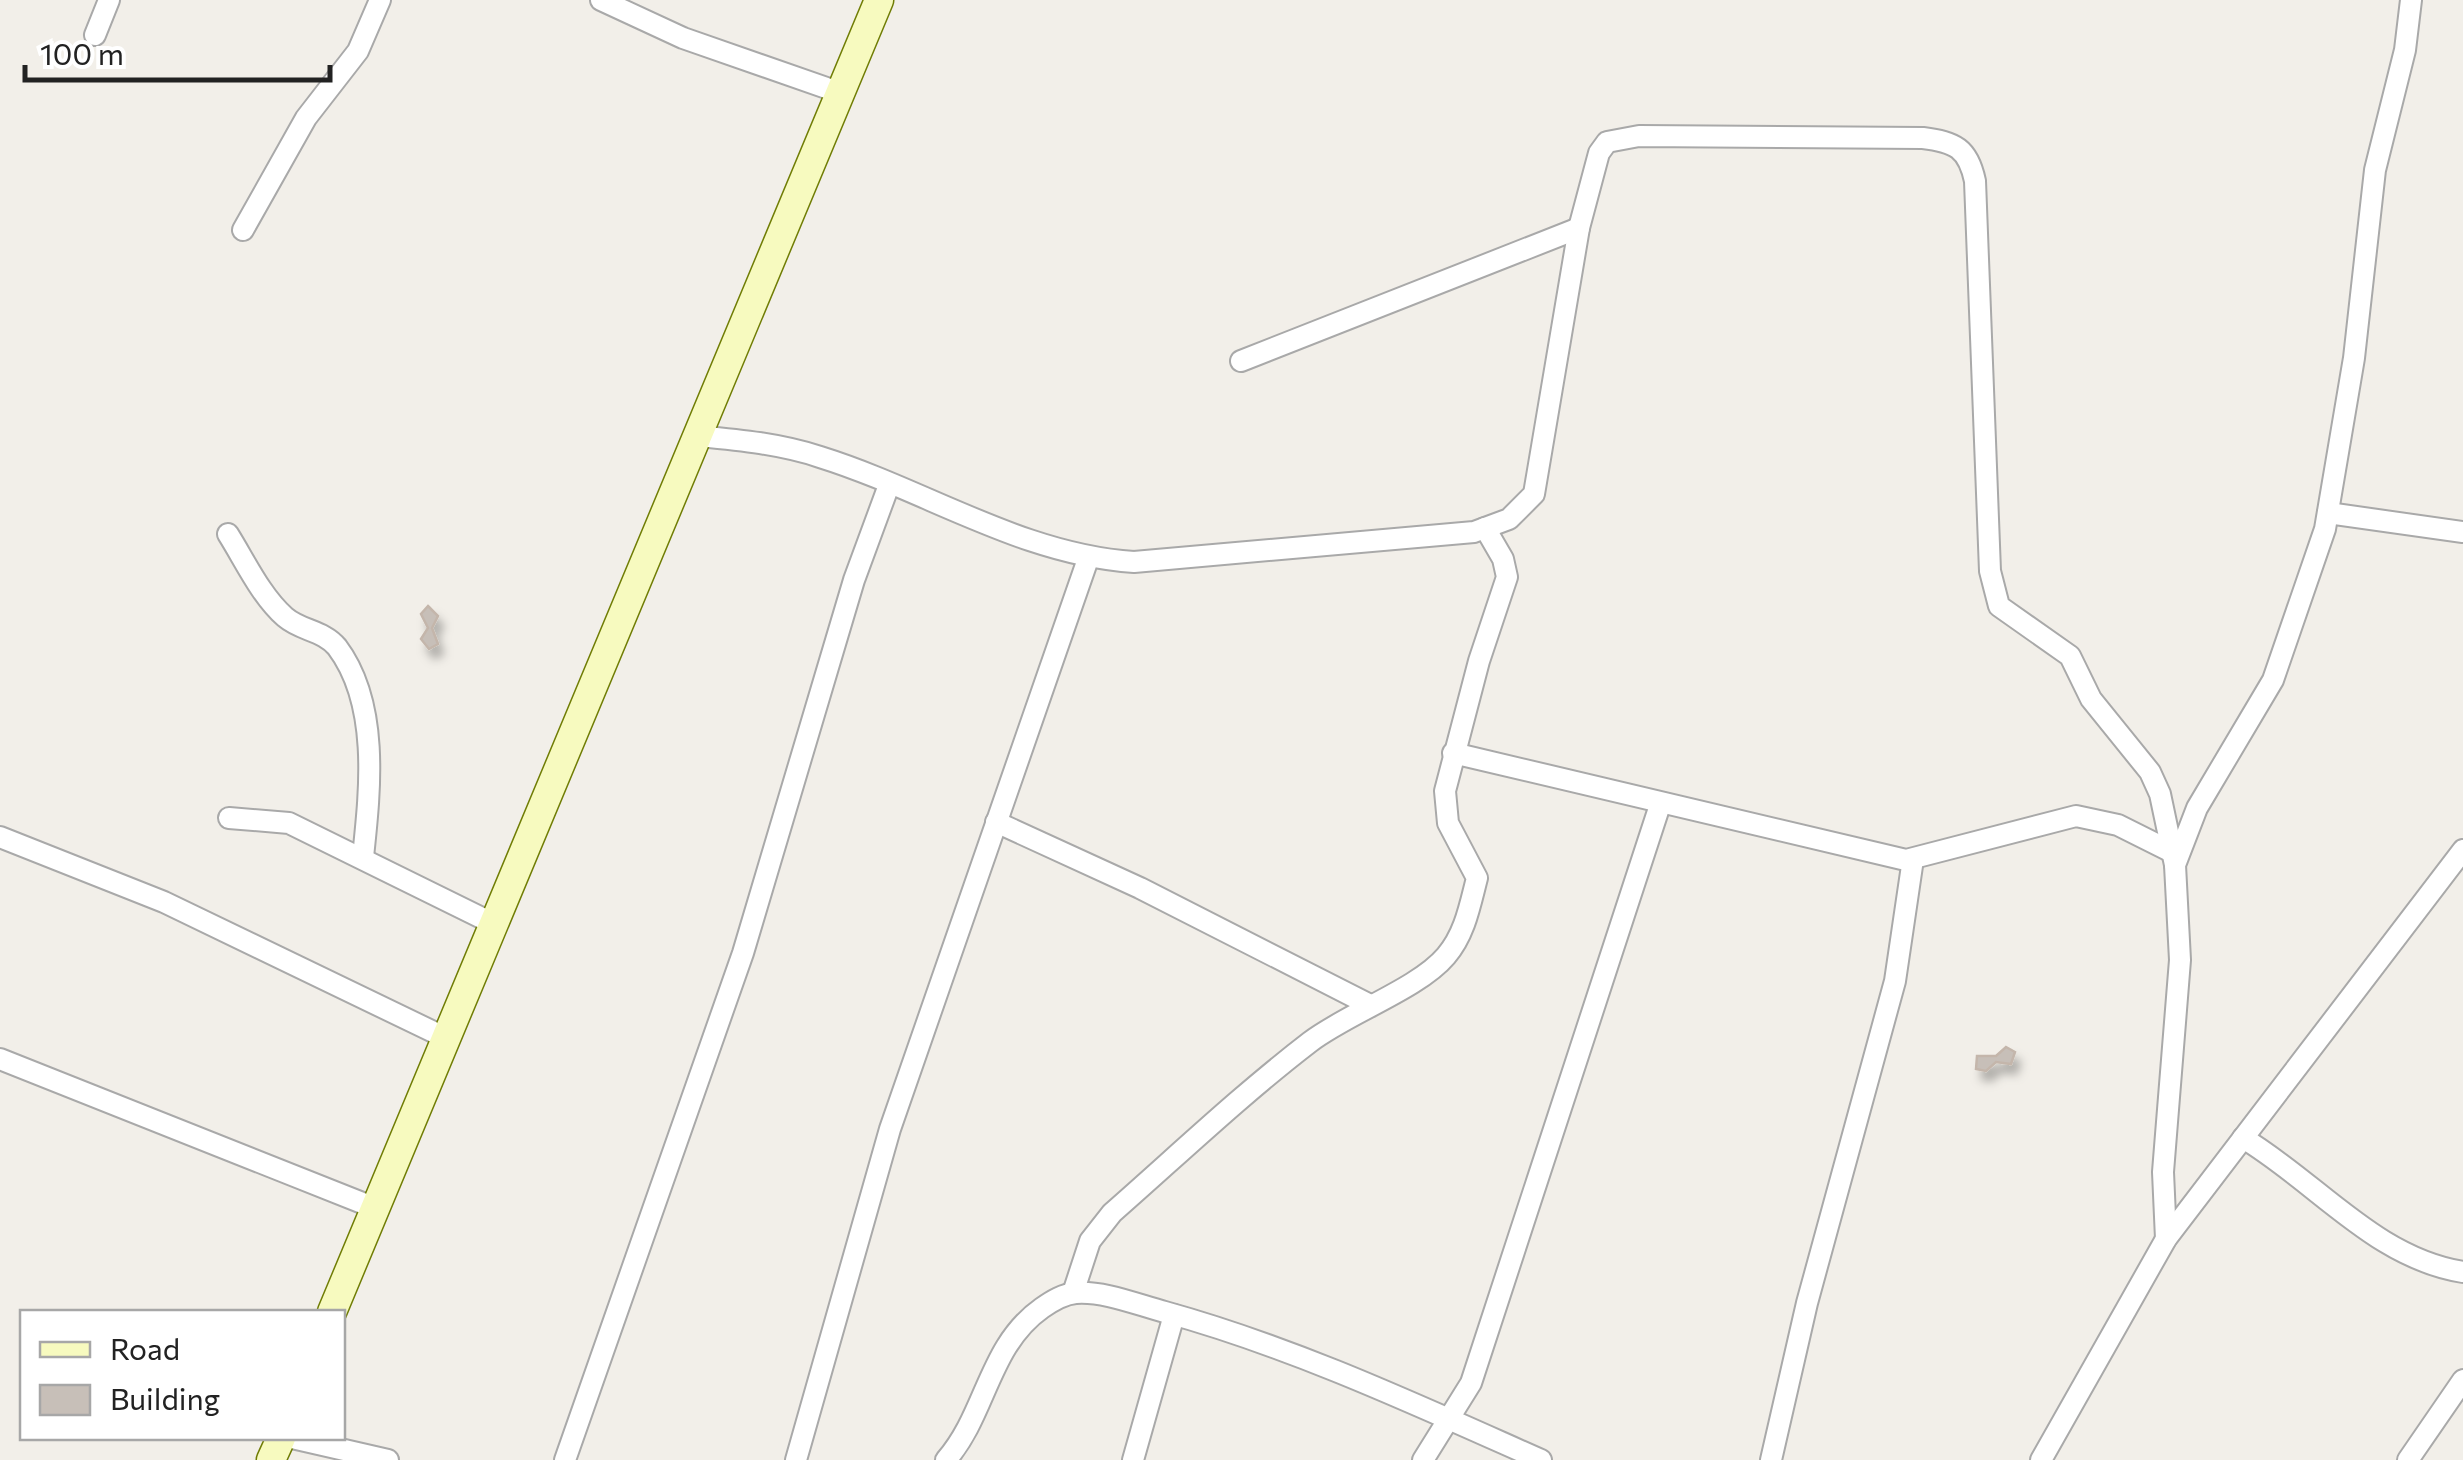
<svg xmlns="http://www.w3.org/2000/svg" width="2463" height="1460" font-family="Commissioner,sans-serif">
  <style>
    .building { fill: #c7bfb8; stroke: #c4b6ab; stroke-width: 2.5; filter: url(#shadow) }
    .lines { fill: none; stroke-linecap: round; stroke-linejoin: round }
    .street-casing { stroke: #a9a9a9; stroke-width: 24 }
    .secondary-casing { stroke: #707d05; stroke-width: 31 }
    .street { stroke: #fff; stroke-width: 20 }
    .secondary { stroke: #f7fabf; stroke-width: 28 }
  </style>
  <defs>
    <filter id="shadow"><feDropShadow dx="5.5" dy="10" stdDeviation="5" flood-color="#0004"/></filter>
  </defs>
  <rect width="100%" height="100%" fill="#f2efe9"/>
  <!-- building -->
  <g class="building">
    <path d="M 428,606 L 438,616 L 432,628 L 438,644 L 429,649 L 421,639 L 428,628 L 421,614 Z"/>
    <path d="M 2006,1047 L 2015,1052 L 2011,1064 L 1996,1062 L 1986,1071 L 1976,1069 L 1977,1056 L 1996,1056 Z"/>
  </g>
  <g class="lines">
    <!-- street casing -->
    <g class="street-casing">
      <g id="street">
        <path d="M 601,0 L 683,38 L 838,92"/>
        <path d="M 95,35 L 109,0"/>
        <path d="M 243,230 L 306,118 L 358,51 L 380,0"/>
        <path d="M 1241,361 L 1579,228"/>
        <path d="M 698,436 C 739,440 781,444 820,457 C 926,490 1022,555 1134,562 L 1474,532 L 1509,519 L 1534,494 L 1579,228 L 1599,153 L 1607,142 L 1639,136 L 1923,138 C 1955,142 1968,148 1975,181 L 1990,571 L 1999,606 L 2070,656 L 2091,699 L 2150,772 L 2160,794 L 2175,865"/>
        <path d="M 2328,513 L 2463,532"/>
        <path d="M 228,534 C 245,561 261,596 285,617 C 301,631 323,630 337,647 C 380,704 370,791 363,857"/>
        <path d="M 1453,753 L 1906,860 L 2076,816 L 2118,825 L 2172,852"/>
        <path d="M 229,818 L 289,823 L 494,924"/>
        <path d="M 996,822 L 1140,888 L 1368,1004"/>
        <path d="M 0,837 L 164,902 L 446,1038"/>
        <path d="M 0,1059 L 375,1208"/>
        <path d="M 2243,1138 C 2318,1183 2375,1258 2463,1272"/>
        <path d="M 2166,1239 L 2163,1172 L 2180,960 L 2175,865 L 2197,808 L 2273,680 L 2325,529 L 2354,358 L 2375,170 L 2405,50 L 2411,0"/>
        <path d="M 1073,1293 L 1090,1241 L 1112,1213 C 1177,1156 1241,1095 1310,1042 C 1348,1013 1418,989 1446,956 C 1465,934 1470,905 1477,878 L 1448,823 L 1445,791 L 1479,661 L 1507,577 L 1503,559 L 1485,528"/>
        <path d="M 292,1438 L 388,1460"/>
        <path d="M 565,1460 L 743,953 L 854,580 L 889,485"/>
        <path d="M 796,1460 L 890,1129 L 1088,559"/>
        <path d="M 946,1460 C 987,1413 988,1346 1042,1308 C 1052,1301 1063,1294 1076,1293 C 1105,1291 1138,1305 1165,1312 C 1295,1348 1417,1405 1541,1460"/>
        <path d="M 1133,1460 L 1174,1315"/>
        <path d="M 1423,1460 L 1471,1383 L 1660,805"/>
        <path d="M 1771,1460 L 1807,1303 L 1895,981 L 1913,859"/>
        <path d="M 2041,1460 L 2166,1239 L 2463,850"/>
        <path d="M 2408,1460 L 2463,1380"/>
      </g>
    </g>
    <!-- secondary casing -->
    <g class="secondary-casing">
      <g id="secondary">
        <path d="M 332,1312 L 879,0"/>
        <path d="M 271,1460 L 281,1438"/>
      </g>
    </g>
    <!-- street -->
    <use href="#street" class="street"/>
    <!-- secondary -->
    <use href="#secondary" class="secondary"/>
  </g>
  <!-- legend -->
  <rect x="20" y="1310" width="325" height="130" fill="#ffffff" stroke="#a7a7a7" stroke-width="2.5"/>
  <rect x="40" y="1342" width="50" height="15" fill="#f7fabf" stroke="#a7a7a7" stroke-width="2.5"/>
  <text x="110" y="1360" font-size="30" fill="#222222">Road</text>
  <rect x="40" y="1385" width="50" height="30" fill="#c7bfb8" stroke="#a7a7a7" stroke-width="2.5"/>
  <text x="110" y="1410" font-size="30" fill="#222222">Building</text>
  <!-- scale -->
  <path d="M25 65v15h305v-15" fill="none" stroke="#222222" stroke-width="5"/>
  <text x="40" y="65" font-size="30" fill="#222222" stroke="#ffffff" stroke-width="8" paint-order="stroke">100 m</text>
</svg>
